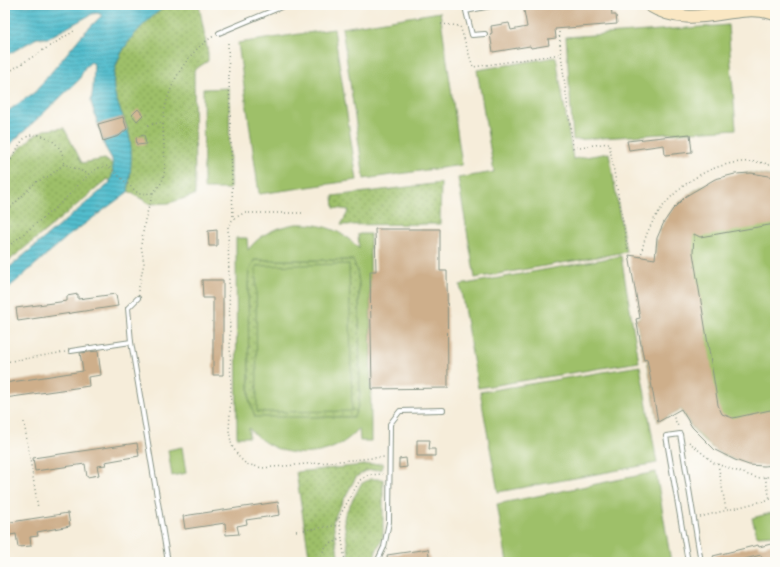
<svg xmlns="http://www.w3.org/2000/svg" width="780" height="567" font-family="Mynerve,sans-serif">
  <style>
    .grass { fill: url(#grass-dots); stroke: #5e7e4e }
    .pitch { fill: #9ec069; stroke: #5e7e4e; fill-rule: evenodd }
    .water { fill: url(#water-rules); stroke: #387d80 }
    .building { fill: #ceaf8b }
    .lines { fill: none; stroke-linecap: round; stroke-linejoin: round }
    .service-casing { stroke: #8a9587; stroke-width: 6 }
    .secondary-casing { stroke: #8a9587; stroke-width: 14 }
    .path { stroke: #8a9587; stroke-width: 1.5; stroke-dasharray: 1 3; stroke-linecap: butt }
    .service { stroke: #fff; stroke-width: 4 }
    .secondary { stroke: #fae7c3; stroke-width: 12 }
  </style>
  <defs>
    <pattern id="grass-dots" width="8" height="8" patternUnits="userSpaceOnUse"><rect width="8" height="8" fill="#9ec069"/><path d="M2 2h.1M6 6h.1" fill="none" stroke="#809d57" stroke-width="1.8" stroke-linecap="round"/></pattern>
    <pattern id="water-rules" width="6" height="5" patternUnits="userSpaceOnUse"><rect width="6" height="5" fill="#52bdcd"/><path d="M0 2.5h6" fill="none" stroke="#439ba7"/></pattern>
  </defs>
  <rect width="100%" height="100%" fill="#fdfcf7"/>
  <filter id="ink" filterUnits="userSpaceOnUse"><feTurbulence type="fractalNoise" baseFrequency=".025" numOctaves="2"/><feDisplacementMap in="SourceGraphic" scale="8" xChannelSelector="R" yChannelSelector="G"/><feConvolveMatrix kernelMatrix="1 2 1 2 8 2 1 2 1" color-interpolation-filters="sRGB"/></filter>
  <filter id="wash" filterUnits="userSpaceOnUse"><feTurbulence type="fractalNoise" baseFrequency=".012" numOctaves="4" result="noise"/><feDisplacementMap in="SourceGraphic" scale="16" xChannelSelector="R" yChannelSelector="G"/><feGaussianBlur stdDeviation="0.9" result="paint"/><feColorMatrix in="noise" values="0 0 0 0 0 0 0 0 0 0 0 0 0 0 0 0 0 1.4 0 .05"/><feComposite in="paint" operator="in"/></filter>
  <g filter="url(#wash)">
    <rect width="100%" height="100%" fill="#f6edda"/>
    <!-- grass -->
    <g class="grass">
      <path d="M 167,5 L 199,5 L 208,53 L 208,61 L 194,70 L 195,195 L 169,203 L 150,204 L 108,179 L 5,264 L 5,163 L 31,138 L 44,130 L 64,128 L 82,163 L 105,159 L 130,178 C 130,166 131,153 130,141 C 128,123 116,107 114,89 C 110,54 141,24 167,5 Z"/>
      <path d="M 441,183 L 440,224 L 341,225 L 349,210 L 334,208 L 333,196 Z"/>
      <path d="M 254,260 L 353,260 L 357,270 L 359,283 L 360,394 L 358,406 L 354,417 L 255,418 L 249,399 L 248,283 L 249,271 Z"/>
      <path d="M 383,463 L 381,469 L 366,471 L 356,477 L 337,512 L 333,521 L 339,562 L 310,562 L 296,472 Z"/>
      <path d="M 370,479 L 383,479 L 383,537 L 371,562 L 350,562 L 344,520 L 345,514 L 361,484 Z"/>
    </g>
    <!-- pitch -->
    <g class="pitch">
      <path d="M 440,12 L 462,165 L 364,179 L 342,28 Z"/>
      <path d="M 728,25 L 736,129 L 573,140 L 566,37 Z"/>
      <path d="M 334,29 L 357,180 L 259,194 L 238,43 Z"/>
      <path d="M 556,57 L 573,159 L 609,153 L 626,252 L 475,278 L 458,178 L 494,172 L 477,70 Z"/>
      <path d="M 229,88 L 230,189 L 204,189 L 203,89 Z"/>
      <path d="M 751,173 L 775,177 L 775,465 C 734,469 699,446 681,409 L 658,422 L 647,359 L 644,360 L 636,319 L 640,318 C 645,299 650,280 655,261 C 657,253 655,244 658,237 C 672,196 710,176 751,173 Z"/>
      <path d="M 296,224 C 321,223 343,230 359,249 L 358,234 L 370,234 L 371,441 L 360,441 L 359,428 C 332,462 276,462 249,428 L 249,437 L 237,437 L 236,238 L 247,238 L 248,250 C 260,234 276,227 296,224 ZM 254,260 L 353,260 L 357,270 L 359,283 L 360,394 L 358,406 L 354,417 L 255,417 L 249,399 L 248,283 L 249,271 Z"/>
      <path d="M 621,256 L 639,362 L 478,388 L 460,285 Z"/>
      <path d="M 349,264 L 352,411 L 257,412 L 256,266 Z"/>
      <path d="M 640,366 L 657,463 L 498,492 L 480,392 Z"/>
      <path d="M 182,447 L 186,473 L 172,476 L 168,450 Z"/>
      <path d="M 656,472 L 671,562 L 507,562 L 497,504 Z"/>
      <path d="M 775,512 L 775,535 L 757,536 L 752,518 Z"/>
    </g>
    <!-- water -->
    <path class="water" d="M 5,5 L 167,5 C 142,23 108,56 114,90 C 117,106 127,122 130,139 C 133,157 130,175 128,192 L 67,237 L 5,291 L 5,271 L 109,184 L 113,173 L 112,159 L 105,147 L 91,102 L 93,88 L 94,64 L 91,62 L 85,67 L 79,80 L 5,149 L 5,113 L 35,92 L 82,35 L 102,15 L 97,13 L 92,14 L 48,38 L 37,38 L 5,56 Z"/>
    <g id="blocks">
      <!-- building -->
      <g class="building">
        <path d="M 523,5 L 572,5 L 572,7 L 611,5 L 612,15 L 616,15 L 617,24 L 555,29 L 556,38 L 548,39 L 549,45 L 531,48 L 530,46 L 493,52 L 490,34 L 492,33 L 491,26 L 509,23 L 511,30 L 527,27 Z"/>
        <path d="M 138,109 L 143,115 L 137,121 L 132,115 Z"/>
        <path d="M 123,117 L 127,129 L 119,136 L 103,141 L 98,124 Z"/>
        <path d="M 690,134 L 692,152 L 665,155 L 664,145 L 629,150 L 627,141 Z"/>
        <path d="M 144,135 L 146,144 L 137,145 L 136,137 Z"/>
        <path d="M 751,173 L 775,177 L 775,224 L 700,237 L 694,234 L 693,253 L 718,405 L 722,414 L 733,418 L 775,409 L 775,465 L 764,466 L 749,465 L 735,460 L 715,450 L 692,427 L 681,409 L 658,422 L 647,359 L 644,360 L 636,319 L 640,318 L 629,255 L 655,259 L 657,238 L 664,222 L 673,209 L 686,196 L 715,179 L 735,174 Z"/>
        <path d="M 375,229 L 440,229 L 440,271 L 447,271 L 448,388 L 372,389 L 370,271 L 376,271 Z"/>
        <path d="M 217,230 L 217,246 L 209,246 L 208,231 Z"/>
        <path d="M 202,280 L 223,280 L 223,375 L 213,375 L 213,298 L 203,298 Z"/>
        <path d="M 78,294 L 78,299 L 116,294 L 118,306 L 18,321 L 16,308 L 67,301 L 67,296 Z"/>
        <path d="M 98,351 L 101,375 L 88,377 L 89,386 L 5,398 L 5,383 L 83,371 L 80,353 Z"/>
        <path d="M 417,440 L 430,440 L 429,449 L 435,449 L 435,456 L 417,456 Z"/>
        <path d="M 137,443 L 139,456 L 105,462 L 106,465 L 97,466 L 99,475 L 87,477 L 85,464 L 35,471 L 33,458 Z"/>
        <path d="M 406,458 L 407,467 L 399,468 L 399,459 Z"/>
        <path d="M 278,502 L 280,515 L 246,520 L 247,524 L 237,526 L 239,534 L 226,535 L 225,523 L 185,529 L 183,516 Z"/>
        <path d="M 68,513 L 70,526 L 37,532 L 38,536 L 30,537 L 31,546 L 18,547 L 16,534 L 5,536 L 5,523 Z"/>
        <path d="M 775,543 L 775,562 L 763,562 L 761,555 L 733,562 L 715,562 L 713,556 L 758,545 L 759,547 Z"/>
        <path d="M 428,549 L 430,562 L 388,562 L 387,555 Z"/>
      </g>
    </g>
  </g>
  <g filter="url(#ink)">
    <use href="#blocks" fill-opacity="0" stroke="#8a9587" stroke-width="1"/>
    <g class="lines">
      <!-- service casing -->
      <g class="service-casing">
        <g id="service">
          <path d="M 219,33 L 286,5"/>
          <path d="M 485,34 L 472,35 L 466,11 L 495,5"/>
          <path d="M 138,298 L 128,308 L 131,342 L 168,562"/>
          <path d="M 71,351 L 131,342"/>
          <path d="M 377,562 L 384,547 L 389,522 L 390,424 L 400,411 L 443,410"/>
          <path d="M 688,562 L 666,436 L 680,434 L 701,562"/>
        </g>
      </g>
      <!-- secondary casing -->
      <g class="secondary-casing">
        <path id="secondary" d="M 649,5 C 695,33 733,0 775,14"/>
      </g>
      <!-- path -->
      <g class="path">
        <path d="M 441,24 L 460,26 L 473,67 L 561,54"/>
        <path d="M 559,32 L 561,54 L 573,148 L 609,143 L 628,251"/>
        <path d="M 228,43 L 233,219"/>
        <path d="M 5,74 L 74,31"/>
        <path d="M 148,125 L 163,122"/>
        <path d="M 5,165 C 15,159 15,149 23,140 C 33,128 53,138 60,149 C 63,153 63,159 64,164"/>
        <path d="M 5,213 L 36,182 L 49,176 L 64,164 L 89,174"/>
        <path d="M 302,213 L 244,213 L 233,219 L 228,226 L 231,394 L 229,432 L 232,446 L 239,457 L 246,464 L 262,468 L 384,457"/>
        <path d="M 5,249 L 60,204 L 89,174 L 98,168 L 108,166 L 139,194 L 153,193"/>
        <path d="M 641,257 C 648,198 717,146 775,166"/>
        <path d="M 138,291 L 144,263 L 141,245 L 145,220 L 153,193 L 162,182 L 164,175 C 166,158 163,141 163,123 C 165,90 185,53 214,36"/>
        <path d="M 5,362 L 65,352"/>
        <path d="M 672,414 L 679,428"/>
        <path d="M 24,422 L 38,508"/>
        <path d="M 689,442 L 714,463 L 757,478 L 775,476"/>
        <path d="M 718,464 L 726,510"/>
        <path d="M 765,477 L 770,499"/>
        <path d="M 700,517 L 775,498"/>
        <path d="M 296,531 L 340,525"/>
        <path d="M 317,562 L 326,546 L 341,539"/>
        <path d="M 345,562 L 339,517 L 360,480 L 369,475 L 383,474"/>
      </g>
      <!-- service -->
      <use href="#service" class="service"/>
      <!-- secondary -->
      <use href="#secondary" class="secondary"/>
    </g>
  </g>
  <!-- margin -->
  <rect width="780" height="567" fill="none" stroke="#fdfcf7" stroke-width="20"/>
</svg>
